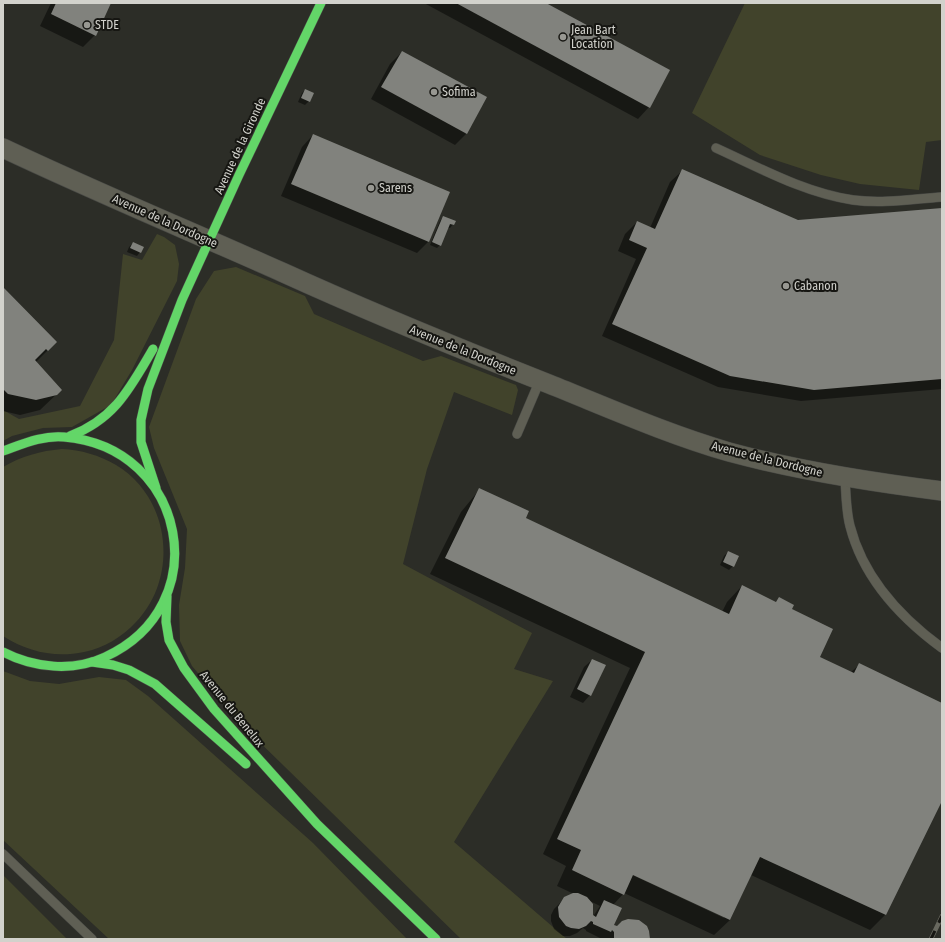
<svg xmlns="http://www.w3.org/2000/svg" width="945" height="942" font-family="'Fira Sans Condensed',sans-serif">
  <style>
    .green { fill: #41432b }
    .shadow { fill: #0007; fill-rule: evenodd }
    .building { fill: #81827d }
    .lines { fill: none; stroke-linecap: round; stroke-linejoin: round }
    .lane-casing { stroke: #494a46; stroke-width: 10 }
    .street-casing { stroke: #494a46; stroke-width: 20 }
    .fast-casing { stroke: #494a46; stroke-width: 10 }
    .lane { stroke: #5f5f54; stroke-width: 9 }
    .street { stroke: #5f5f54; stroke-width: 19 }
    .fast { stroke: #63d668; stroke-width: 9 }
    .rail-casing { stroke: #68685f; stroke-width: 4.5 }
    .rail { stroke: #161612; stroke-width: 3; stroke-dasharray: 9; stroke-linecap: butt }
    .poi-dot { fill: #989892; stroke: #161612; stroke-width: 1.5 }
    .labels { text-anchor: middle; stroke-width: 4; stroke-linejoin: round; paint-order: stroke }
    .poi-label { font-size: 12px; fill: #d2d2cc; stroke: #161612; text-anchor: start }
    .street-label { font-size: 12px; fill: #d2d2cc; stroke: #161612 }
  </style>
  <rect width="100%" height="100%" fill="#2c2d27"/>
  <!-- green -->
  <g class="green">
    <path d="M 745,3 L 942,3 L 942,140 L 926,142 L 919,190 L 860,184 L 821,175 L 760,155 L 692,113 Z"/>
    <path d="M 157,234 L 164,237 L 175,245 L 179,264 L 177,281 L 132,370 L 111,405 L 72,427 L 43,428 L 12,436 L 3,441 L 3,410 L 19,419 L 80,406 L 114,340 L 123,254 L 142,260 Z"/>
    <path d="M 236,267 L 305,296 L 314,314 L 423,361 L 441,356 L 516,385 L 518,390 L 512,415 L 454,392 L 427,469 L 403,564 L 532,633 L 514,669 L 553,681 L 454,842 L 567,939 L 461,939 L 240,723 L 192,666 L 180,641 L 179,605 L 185,568 L 187,529 L 154,448 L 149,427 L 196,299 L 214,271 Z"/>
    <path d="M 62,449 C 81,450 99,455 116,465 C 171,498 179,577 136,622 C 122,637 104,648 84,652 C 55,658 28,652 3,636 L 3,467 C 22,456 40,451 62,449 Z"/>
    <path d="M 3,671 L 30,681 L 59,684 L 99,677 L 126,680 L 148,696 L 313,843 L 407,939 L 109,939 L 3,840 Z"/>
    <path d="M 3,875 L 67,939 L 3,939 Z"/>
  </g>
  <!-- shadow -->
  <g class="shadow">
    <path d="M 51,3 L 110,3 L 95,35 L 83,47 L 40,26 Z"/>
    <path d="M 424,3 L 544,3 L 649,107 L 638,119 Z"/>
    <path d="M 402,52 L 466,134 L 455,145 L 371,99 L 390,64 Z"/>
    <path d="M 305,90 L 309,101 L 305,105 L 298,102 L 302,93 Z"/>
    <path d="M 313,135 L 428,242 L 417,253 L 281,196 L 302,147 Z"/>
    <path d="M 682,171 L 798,221 L 942,209 L 942,389 L 801,401 L 718,387 L 602,336 L 636,259 L 618,251 L 625,234 L 637,222 L 650,228 L 670,182 Z"/>
    <path d="M 444,217 L 455,222 L 450,228 L 448,228 L 440,245 L 437,248 L 430,245 L 440,221 Z"/>
    <path d="M 133,243 L 140,252 L 137,256 L 127,252 L 129,247 Z"/>
    <path d="M 3,289 L 56,342 L 35,363 L 61,390 L 40,410 L 20,415 L 3,411 Z"/>
    <path d="M 480,489 L 525,518 L 722,612 L 727,602 L 742,586 L 790,609 L 818,658 L 850,673 L 859,665 L 942,704 L 942,798 L 885,915 L 870,930 L 751,875 L 730,920 L 714,935 L 624,893 L 613,905 L 613,926 L 648,939 L 607,939 L 604,938 L 602,939 L 586,931 L 586,930 L 583,928 L 577,933 L 570,936 L 563,936 L 554,929 L 551,921 L 551,915 L 554,909 L 562,901 L 574,894 L 557,886 L 566,866 L 543,854 L 630,668 L 430,574 L 461,512 ZM 629,872 L 724,916 L 724,918 L 628,873 ZM 590,901 L 600,906 L 592,918 Z"/>
    <path d="M 728,552 L 733,566 L 729,570 L 720,565 L 724,556 Z"/>
    <path d="M 592,660 L 590,695 L 583,703 L 570,697 L 584,667 Z"/>
  </g>
  <!-- building -->
  <g class="building">
    <path d="M 56,3 L 111,3 L 96,36 L 51,14 Z"/>
    <path d="M 456,3 L 546,3 L 670,70 L 650,108 Z"/>
    <path d="M 402,51 L 487,97 L 467,134 L 381,87 Z"/>
    <path d="M 305,89 L 314,93 L 310,102 L 301,98 Z"/>
    <path d="M 313,134 L 450,192 L 429,242 L 291,184 Z"/>
    <path d="M 682,169 L 798,220 L 942,208 L 942,379 L 814,390 L 730,376 L 612,324 L 647,248 L 629,240 L 637,221 L 655,229 Z"/>
    <path d="M 443,216 L 456,221 L 454,225 L 450,224 L 441,246 L 432,242 Z"/>
    <path d="M 133,242 L 144,247 L 141,253 L 130,248 Z"/>
    <path d="M 3,287 L 57,342 L 48,351 L 46,349 L 35,360 L 62,390 L 57,395 L 36,400 L 8,394 L 3,389 Z"/>
    <path d="M 479,488 L 529,511 L 526,518 L 729,614 L 742,585 L 776,602 L 779,597 L 794,605 L 792,609 L 833,629 L 820,657 L 854,673 L 859,663 L 942,703 L 942,801 L 886,915 L 760,857 L 730,920 L 633,875 L 624,895 L 572,870 L 581,850 L 557,839 L 645,652 L 445,558 Z"/>
    <path d="M 728,551 L 739,556 L 734,567 L 723,562 Z"/>
    <path d="M 592,659 L 606,665 L 591,696 L 577,689 Z"/>
    <path d="M 573,893 L 578,893 L 587,897 L 593,904 L 593,915 L 596,917 L 604,900 L 622,908 L 614,925 L 617,926 L 622,921 L 628,919 L 639,920 L 647,926 L 649,931 L 650,939 L 614,939 L 614,932 L 612,930 L 611,932 L 593,924 L 593,922 L 591,921 L 586,926 L 579,929 L 571,928 L 566,926 L 559,917 L 558,907 L 564,897 Z"/>
  </g>
  <g class="lines">
    <!-- lane casing -->
    <g class="lane-casing">
      <g id="lane">
        <path d="M 716,148 C 760,168 805,193 853,200 C 883,204 913,199 942,197"/>
        <path d="M 517,434 L 540,380"/>
        <path d="M 845,478 C 846,493 846,511 850,526 C 863,577 901,618 942,648"/>
        <path d="M 3,854 L 92,939"/>
      </g>
    </g>
    <!-- street casing -->
    <g class="street-casing">
      <path id="street" d="M 3,148 C 96,192 190,231 284,273 C 372,313 460,349 549,384 C 609,408 667,434 729,452 C 799,471 870,482 942,491"/>
    </g>
    <!-- fast casing -->
    <g class="fast-casing">
      <g id="fast">
        <path d="M 70,436 C 115,419 130,388 153,349"/>
        <path d="M 3,451 C 23,444 43,435 64,437 C 187,447 217,606 105,657 C 73,672 34,668 3,652"/>
        <path d="M 156,488 L 141,442 L 141,420 L 148,389 L 182,300 L 239,175 L 321,3"/>
        <path d="M 167,596 L 166,622 L 169,640 L 184,668 L 214,709 L 317,824 L 436,939"/>
        <path d="M 92,662 L 113,665 L 129,670 L 155,684 L 246,764"/>
      </g>
    </g>
    <!-- lane -->
    <use href="#lane" class="lane"/>
    <!-- street -->
    <use href="#street" class="street"/>
    <!-- fast -->
    <use href="#fast" class="fast"/>
    <!-- rail casing -->
    <g class="rail-casing">
      <path id="rail" d="M 931,939 L 942,916"/>
    </g>
    <!-- rail -->
    <use href="#rail" class="rail"/>
  </g>
  <!-- markers -->
  <g class="poi-dot">
    <circle cx="87" cy="25" r="4"/>
    <circle cx="563" cy="37" r="4"/>
    <circle cx="434" cy="92" r="4"/>
    <circle cx="371" cy="188" r="4"/>
    <circle cx="786" cy="286" r="4"/>
  </g>
  <g class="labels">
    <!-- poi labels -->
    <g class="poi-label">
      <text x="95" y="29">STDE</text>
      <text x="571" y="34">Jean Bart<tspan x="571" dy="14">Location</tspan></text>
      <text x="442" y="96">Sofima</text>
      <text x="379" y="192">Sarens</text>
      <text x="794" y="290">Cabanon</text>
    </g>
    <!-- street labels -->
    <g class="street-label">
      <text transform="translate(240 146) rotate(-65)" y="4">Avenue de la Gironde</text>
      <text transform="translate(165 221) rotate(24)" y="4">Avenue de la Dordogne</text>
      <text transform="translate(463 350) rotate(22)" y="4">Avenue de la Dordogne</text>
      <text transform="translate(767 459) rotate(14)" y="4">Avenue de la Dordogne</text>
      <text transform="translate(232 709) rotate(51)" y="4">Avenue du Benelux</text>
    </g>
  </g>
  <!-- border -->
  <rect width="945" height="942" fill="none" stroke="#d2d2cc" stroke-width="8"/>
</svg>
